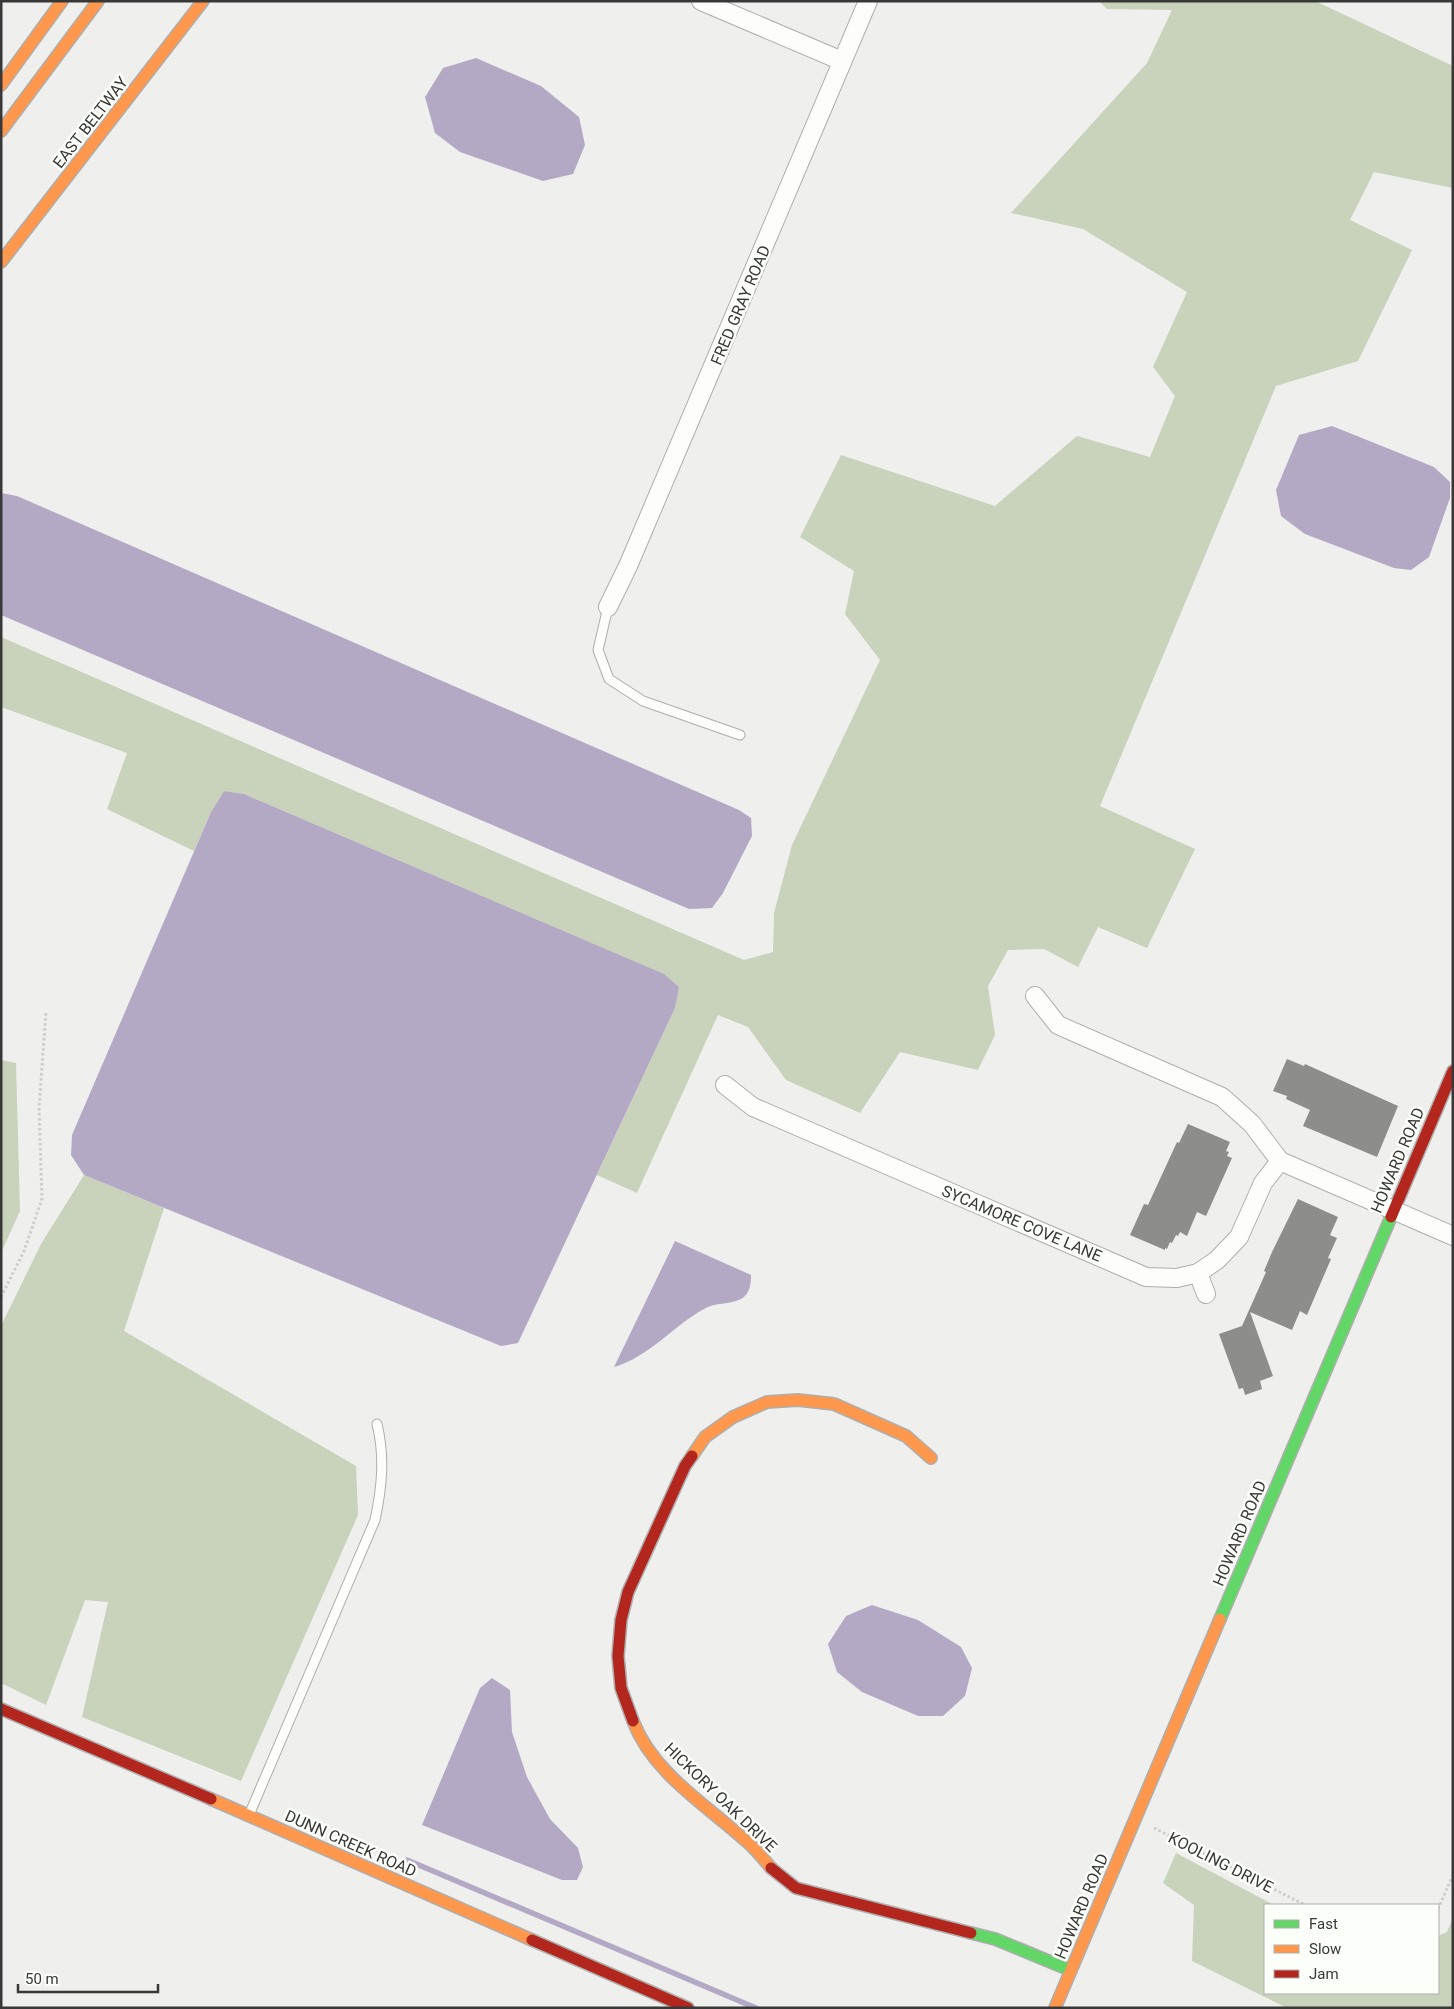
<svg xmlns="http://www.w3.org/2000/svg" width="1454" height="2009" font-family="Roboto,sans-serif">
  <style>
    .forest { fill: #c9d2bb }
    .water { fill: #b4a9c4 }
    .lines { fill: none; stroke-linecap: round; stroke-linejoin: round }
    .stream { stroke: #b4a9c4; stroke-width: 5.5 }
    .building { fill: #8d8d8c }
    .lane-casing { stroke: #aeaead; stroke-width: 11 }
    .street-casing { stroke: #aeaead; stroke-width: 20 }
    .fast-casing { stroke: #aeaead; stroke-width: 14 }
    .slow-casing { stroke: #aeaead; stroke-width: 14 }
    .jam-casing { stroke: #aeaead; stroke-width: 14 }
    .path { stroke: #cdcdcc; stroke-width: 3; stroke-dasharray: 2.5 2.5; stroke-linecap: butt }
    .lane { stroke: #fdfdfc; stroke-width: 9 }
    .street { stroke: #fdfdfc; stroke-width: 18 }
    .fast { stroke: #63d668; stroke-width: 11 }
    .slow { stroke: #ff974d; stroke-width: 11 }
    .jam { stroke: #b3261e; stroke-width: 11 }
    .labels { text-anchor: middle; stroke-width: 5; stroke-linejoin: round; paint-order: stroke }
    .street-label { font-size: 16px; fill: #373837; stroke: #fcfefa }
  </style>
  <rect width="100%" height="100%" fill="#efefee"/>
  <!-- forest -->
  <g class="forest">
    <path d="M 1099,1 L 1315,1 L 1453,66 L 1453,188 L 1374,172 L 1350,220 L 1412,250 L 1358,361 L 1276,386 L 1100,806 L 1195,849 L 1147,948 L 1098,927 L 1078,967 L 1044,949 L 1008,950 L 988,986 L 995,1035 L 978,1070 L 900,1052 L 860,1113 L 786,1080 L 748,1027 L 718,1015 L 637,1193 L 597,1175 L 675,1008 L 678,987 L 663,974 L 244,794 L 224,791 L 211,812 L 194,851 L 107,809 L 127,753 L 1,707 L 1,637 L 744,960 L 773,952 L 774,913 L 792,845 L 880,660 L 845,614 L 854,571 L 800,537 L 841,455 L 995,506 L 1077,436 L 1150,457 L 1175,396 L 1153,367 L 1187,292 L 1083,229 L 1011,213 L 1147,63 L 1172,10 L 1107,9 Z"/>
    <path d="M 1,1060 L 16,1063 L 20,1211 L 1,1253 Z"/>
    <path d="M 84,1175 L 164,1208 L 124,1331 L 356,1466 L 358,1515 L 241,1781 L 82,1717 L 108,1602 L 85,1600 L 46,1705 L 1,1683 L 1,1326 L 41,1244 Z"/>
    <path d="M 1176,1853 L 1274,1905 L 1265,1905 L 1265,1993 L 1438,1993 L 1438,1936 L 1447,1932 L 1453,1918 L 1453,2008 L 1287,2008 L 1192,1961 L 1194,1905 L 1163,1883 Z"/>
  </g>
  <!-- water -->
  <g class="water">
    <path d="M 476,58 L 541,86 L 579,117 L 585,145 L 573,174 L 543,181 L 460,152 L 435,133 L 425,97 L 443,68 Z"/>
    <path d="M 1332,426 L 1434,467 L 1450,482 L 1450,498 L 1429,557 L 1411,570 L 1394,568 L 1305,534 L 1281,516 L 1276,490 L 1299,435 Z"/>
    <path d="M 1,493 L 17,496 L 739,810 L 751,818 L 752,836 L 723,893 L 712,908 L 689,909 L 1,615 Z"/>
    <path d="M 224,791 L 244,794 L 664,974 L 679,987 L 675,1008 L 518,1343 L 501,1346 L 84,1175 L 71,1155 L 72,1135 L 211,812 Z"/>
    <path d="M 675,1241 L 751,1275 C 751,1284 750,1294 741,1299 C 730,1305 715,1302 704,1309 C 673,1326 649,1357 614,1367 Z"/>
    <path d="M 872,1605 L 918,1620 L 961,1647 L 972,1668 L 965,1696 L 943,1716 L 918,1716 L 862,1692 L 837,1672 L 828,1644 L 846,1616 Z"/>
    <path d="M 492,1678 L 510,1690 L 512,1732 L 527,1777 L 550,1819 L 578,1848 L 583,1867 L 577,1880 L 562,1880 L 422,1825 L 480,1688 Z"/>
  </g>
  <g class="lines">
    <!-- stream -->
    <path class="stream" d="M 407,1860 L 756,2008"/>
  </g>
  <!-- building -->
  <g class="building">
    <path d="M 1287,1059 L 1304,1066 L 1305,1064 L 1398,1106 L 1377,1157 L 1303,1126 L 1310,1110 L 1286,1099 L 1287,1096 L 1273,1091 Z"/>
    <path d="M 1188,1124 L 1230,1142 L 1226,1151 L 1229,1152 L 1227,1156 L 1232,1158 L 1206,1216 L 1197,1212 L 1187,1236 L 1180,1232 L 1178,1236 L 1176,1235 L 1172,1243 L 1170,1242 L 1167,1249 L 1165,1248 L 1165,1250 L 1130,1235 L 1144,1204 L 1148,1205 L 1177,1142 L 1179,1143 Z"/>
    <path d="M 1298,1199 L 1338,1217 L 1330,1235 L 1337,1238 L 1328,1258 L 1331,1259 L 1307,1315 L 1300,1311 L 1292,1330 L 1250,1312 L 1273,1376 L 1260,1381 L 1262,1389 L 1245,1395 L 1243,1388 L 1239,1389 L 1219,1334 L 1242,1326 L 1266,1272 L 1264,1271 L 1272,1252 Z"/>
  </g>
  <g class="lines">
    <!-- lane casing -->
    <g class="lane-casing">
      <g id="lane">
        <path d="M 608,607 L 598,650 L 609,679 L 643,701 L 740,735"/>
        <path d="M 249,1815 L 375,1520 C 382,1487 385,1457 377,1424"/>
      </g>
    </g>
    <!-- street casing -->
    <g class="street-casing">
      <g id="street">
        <path d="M 701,1 L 842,61"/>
        <path d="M 608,607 L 628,566 L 868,1"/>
        <path d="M 1035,996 L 1058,1025 L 1222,1097 L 1252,1124 L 1280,1161 L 1453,1236"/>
        <path d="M 725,1085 L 753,1107 L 1146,1277 L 1177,1278 L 1198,1273 L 1217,1260 L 1239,1237 L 1263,1183 L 1280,1161"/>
        <path d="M 1198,1273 L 1206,1294"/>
      </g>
    </g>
    <!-- fast casing -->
    <g class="fast-casing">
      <g id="fast">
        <path d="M 1220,1619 L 1391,1217"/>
        <path d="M 971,1933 L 995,1939 L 1070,1970"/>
      </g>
    </g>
    <!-- slow casing -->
    <g class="slow-casing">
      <g id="slow">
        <path d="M 1,85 L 62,1"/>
        <path d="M 1,131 L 98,1"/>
        <path d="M 1,262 L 203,1"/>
        <path d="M 692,1456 L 705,1437 L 733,1417 L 767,1402 L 798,1400 L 834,1404 L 906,1436 L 931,1458"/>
        <path d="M 633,1721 C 653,1773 705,1804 745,1840 C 755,1848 763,1858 771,1868"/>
        <path d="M 211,1799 L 532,1940"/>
        <path d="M 1055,2008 L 1220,1619"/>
      </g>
    </g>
    <!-- jam casing -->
    <g class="jam-casing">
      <g id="jam">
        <path d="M 1391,1217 L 1453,1071"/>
        <path d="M 1,1709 L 211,1799"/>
        <path d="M 633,1721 L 621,1688 L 618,1656 L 621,1620 L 628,1592 L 685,1466 L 692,1456"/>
        <path d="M 771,1868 L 796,1888 L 971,1933"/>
        <path d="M 532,1940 L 688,2008"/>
      </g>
    </g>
    <!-- path -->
    <g class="path">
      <path d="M 1,1297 L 24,1251 L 42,1199 L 39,1109 L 46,1011"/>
      <path d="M 1154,1828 L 1305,1905"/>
      <path d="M 1438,1909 L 1453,1875"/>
    </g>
    <!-- lane -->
    <use href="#lane" class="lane"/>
    <!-- street -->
    <use href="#street" class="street"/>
    <!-- fast -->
    <use href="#fast" class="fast"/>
    <!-- slow -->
    <use href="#slow" class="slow"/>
    <!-- jam -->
    <use href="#jam" class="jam"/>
  </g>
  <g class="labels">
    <!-- street labels -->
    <g class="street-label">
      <text transform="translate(90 122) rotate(-52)" y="6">EAST BELTWAY</text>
      <text transform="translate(740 305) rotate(-67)" y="6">FRED GRAY ROAD</text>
      <text transform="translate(1397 1160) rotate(-67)" y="6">HOWARD ROAD</text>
      <text transform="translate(1022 1223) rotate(23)" y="6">SYCAMORE COVE LANE</text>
      <text transform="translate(1239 1533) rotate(-67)" y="6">HOWARD ROAD</text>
      <text transform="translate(721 1797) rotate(44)" y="6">HICKORY OAK DRIVE</text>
      <text transform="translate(351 1843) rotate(24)" y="6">DUNN CREEK ROAD</text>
      <text transform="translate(1221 1862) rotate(27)" y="6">KOOLING DRIVE</text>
      <text transform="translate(1081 1906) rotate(-67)" y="6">HOWARD ROAD</text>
    </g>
  </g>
  <!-- border -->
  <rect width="1454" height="2009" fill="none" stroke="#373837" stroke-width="5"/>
  <!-- legend -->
  <rect x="1264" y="1904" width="175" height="90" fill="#fcfefa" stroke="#adafac"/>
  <rect x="1274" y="1920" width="25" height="8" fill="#63d668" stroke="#adafac"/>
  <text x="1309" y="1929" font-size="15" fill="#373837">Fast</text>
  <rect x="1274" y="1945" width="25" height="8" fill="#ff974d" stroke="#adafac"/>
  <text x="1309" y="1954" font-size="15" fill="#373837">Slow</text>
  <rect x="1274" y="1970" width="25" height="8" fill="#b3261e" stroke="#adafac"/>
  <text x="1309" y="1979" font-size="15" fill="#373837">Jam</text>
  <!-- scale -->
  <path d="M18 1984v8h140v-8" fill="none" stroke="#373837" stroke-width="2.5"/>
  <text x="25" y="1984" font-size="15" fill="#373837" stroke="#fcfefa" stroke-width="4" paint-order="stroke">50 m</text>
</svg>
